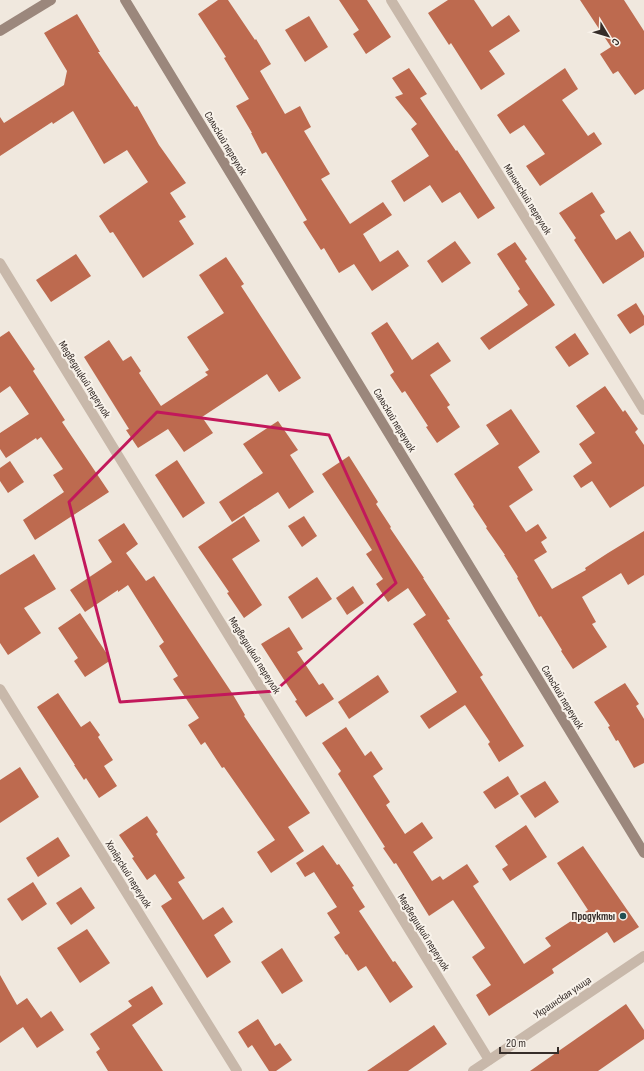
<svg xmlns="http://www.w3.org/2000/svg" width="644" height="1071" font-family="'Sofia Sans Condensed',sans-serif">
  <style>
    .building { fill: #bd6a4f }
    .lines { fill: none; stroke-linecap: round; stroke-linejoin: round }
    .street { stroke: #c8b8aa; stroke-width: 10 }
    .secondary { stroke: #9b877c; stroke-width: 10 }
    .marked { fill: none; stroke: #c2185b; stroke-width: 3; stroke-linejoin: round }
    .poi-dot { fill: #225154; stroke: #f8f2ea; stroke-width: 1.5 }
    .labels { text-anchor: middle; stroke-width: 4; stroke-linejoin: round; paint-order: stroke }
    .street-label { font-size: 11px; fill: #362d29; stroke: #f8f2ea }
    .poi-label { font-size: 11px; font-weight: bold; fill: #362d29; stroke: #f8f2ea; text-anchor: end }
  </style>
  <rect width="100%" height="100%" fill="#f0e8de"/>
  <!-- building -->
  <g class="building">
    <path d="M 218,0 L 228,0 L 255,40 L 256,39 L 271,64 L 260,71 L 285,114 L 300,106 L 311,127 L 304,131 L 330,174 L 321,179 L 350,224 L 383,202 L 392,215 L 363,234 L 380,262 L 398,250 L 409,266 L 372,291 L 354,264 L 339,273 L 324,248 L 321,250 L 303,222 L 307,220 L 266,152 L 262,154 L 251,133 L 252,133 L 236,106 L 249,99 L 224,58 L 226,57 L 198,14 Z"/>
    <path d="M 339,0 L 367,0 L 391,37 L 366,54 L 353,34 L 359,30 Z"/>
    <path d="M 448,0 L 474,0 L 492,27 L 509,15 L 520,31 L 489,51 L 505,74 L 481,90 L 451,43 L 449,45 L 428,13 Z"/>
    <path d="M 580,0 L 624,0 L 644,31 L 644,89 L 635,95 L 618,71 L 613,74 L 600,54 L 611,47 Z"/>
    <path d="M 77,14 L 100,52 L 98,52 L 135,107 L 137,106 L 159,145 L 186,183 L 170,193 L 186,217 L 179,221 L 194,244 L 143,278 L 113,232 L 110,233 L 99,216 L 148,182 L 127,150 L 104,164 L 73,111 L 53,124 L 52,122 L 0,156 L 0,117 L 4,123 L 64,85 L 67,71 L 44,33 Z"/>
    <path d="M 309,16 L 328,47 L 305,62 L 285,30 Z"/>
    <path d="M 409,68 L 427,94 L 420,98 L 456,151 L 457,150 L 495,208 L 478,219 L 460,192 L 442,203 L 430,185 L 404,202 L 391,181 L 429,156 L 411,129 L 417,124 L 395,97 L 403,94 L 392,78 Z"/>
    <path d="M 565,68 L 578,89 L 562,100 L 588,136 L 594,132 L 602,144 L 540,186 L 526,166 L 545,154 L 524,125 L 510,134 L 497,115 Z"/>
    <path d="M 592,192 L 605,212 L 600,215 L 616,240 L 630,231 L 644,252 L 644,257 L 603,284 L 574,240 L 576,238 L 559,213 Z"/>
    <path d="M 455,241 L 471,263 L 442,283 L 427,261 Z"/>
    <path d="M 515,242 L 527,259 L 525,261 L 555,305 L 489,350 L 480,338 L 528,305 L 518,291 L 520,289 L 497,254 Z"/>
    <path d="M 76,254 L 91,276 L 51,302 L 36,280 Z"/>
    <path d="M 226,257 L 244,284 L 241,286 L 301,378 L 279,392 L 267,374 L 202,417 L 213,433 L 184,452 L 168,429 L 138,448 L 126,430 L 129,429 L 84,357 L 109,340 L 123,361 L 131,356 L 141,371 L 139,373 L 161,406 L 208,375 L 205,372 L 209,370 L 187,337 L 224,313 L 199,275 Z"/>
    <path d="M 636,303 L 644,316 L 644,325 L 630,334 L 617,315 Z"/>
    <path d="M 387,322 L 412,360 L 438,342 L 451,361 L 430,375 L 450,405 L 447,407 L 460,427 L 437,443 L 426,427 L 428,426 L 405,391 L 402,393 L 390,375 L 394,372 L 371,333 Z"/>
    <path d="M 9,331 L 35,369 L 33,371 L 65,420 L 62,422 L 109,492 L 35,540 L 23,520 L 64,492 L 53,475 L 63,469 L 41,437 L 37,440 L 36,438 L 6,458 L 0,449 L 0,433 L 29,414 L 10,386 L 0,393 L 0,337 Z"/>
    <path d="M 575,333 L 589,354 L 569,367 L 555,347 Z"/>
    <path d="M 605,386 L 623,412 L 625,410 L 638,429 L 635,432 L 644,445 L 644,486 L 610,508 L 592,481 L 581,488 L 573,476 L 592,463 L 579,444 L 595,433 L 576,406 Z"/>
    <path d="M 511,409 L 540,452 L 518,467 L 533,490 L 509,506 L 526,532 L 538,524 L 547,538 L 541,542 L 547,552 L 534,560 L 552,589 L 586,570 L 585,568 L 608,553 L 644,531 L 644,575 L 628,585 L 621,573 L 582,597 L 596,622 L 592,624 L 607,647 L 573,669 L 561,651 L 562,650 L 541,616 L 539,617 L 525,592 L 517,578 L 518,577 L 504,555 L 505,555 L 486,528 L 487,527 L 473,506 L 474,505 L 454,474 L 499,444 L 486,425 Z"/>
    <path d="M 278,421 L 298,450 L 290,455 L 314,492 L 289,509 L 278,492 L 232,522 L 219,502 L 263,473 L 243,444 Z"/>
    <path d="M 349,456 L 378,502 L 376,504 L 391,527 L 390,528 L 424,578 L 423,578 L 450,619 L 447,620 L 483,675 L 480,677 L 524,746 L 499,762 L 488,744 L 490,742 L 465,705 L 429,729 L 420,716 L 457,692 L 413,624 L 426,615 L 408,588 L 388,602 L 376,584 L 383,579 L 366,554 L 372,550 L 322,474 Z"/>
    <path d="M 177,460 L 205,503 L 183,518 L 155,475 Z"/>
    <path d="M 10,461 L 24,482 L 8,493 L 0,481 L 0,468 Z"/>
    <path d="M 244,516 L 260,541 L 232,559 L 262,605 L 244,618 L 227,593 L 229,592 L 198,547 Z"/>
    <path d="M 304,516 L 317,536 L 302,547 L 288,526 Z"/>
    <path d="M 124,523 L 138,544 L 126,553 L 146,581 L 154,576 L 232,693 L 245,715 L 244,716 L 310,813 L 288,827 L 304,851 L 271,873 L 257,852 L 275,840 L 224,767 L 222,768 L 205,742 L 201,745 L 188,725 L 199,718 L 173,679 L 178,676 L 159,646 L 164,642 L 128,585 L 118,592 L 118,590 L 85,612 L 70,590 L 112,562 L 98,540 Z"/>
    <path d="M 34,554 L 56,589 L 24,608 L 41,633 L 8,655 L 0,643 L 0,575 Z"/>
    <path d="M 317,577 L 332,599 L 302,619 L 288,597 Z"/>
    <path d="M 353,586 L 364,603 L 347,615 L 336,598 Z"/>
    <path d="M 80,613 L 111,660 L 85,677 L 74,661 L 78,658 L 58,628 Z"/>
    <path d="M 289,627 L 303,649 L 297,652 L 319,685 L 323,683 L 334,699 L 306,717 L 295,701 L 297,700 L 261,644 Z"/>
    <path d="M 378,675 L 389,692 L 349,719 L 338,702 Z"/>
    <path d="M 625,683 L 639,704 L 636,706 L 644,719 L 644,763 L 634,768 L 618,740 L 616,741 L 608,727 L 610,726 L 594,702 Z"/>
    <path d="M 58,693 L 81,727 L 90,721 L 100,735 L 98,737 L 113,760 L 104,766 L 117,786 L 99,798 L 86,778 L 84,780 L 74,765 L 75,765 L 37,707 Z"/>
    <path d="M 346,727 L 365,756 L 371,751 L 383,769 L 373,776 L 390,802 L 386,805 L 405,834 L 422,822 L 433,838 L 413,852 L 432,881 L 440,876 L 443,880 L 467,864 L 479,882 L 473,886 L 524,964 L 551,946 L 545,938 L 588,910 L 557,863 L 583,846 L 639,927 L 614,943 L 607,932 L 552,969 L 554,973 L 489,1016 L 476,995 L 491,985 L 472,957 L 485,948 L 453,900 L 429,916 L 396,863 L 394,864 L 383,848 L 385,847 L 338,774 L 341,771 L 322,743 Z"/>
    <path d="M 20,767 L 39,797 L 0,823 L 0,780 Z"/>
    <path d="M 508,776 L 519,794 L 495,809 L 483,792 Z"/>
    <path d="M 545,781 L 559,802 L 535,818 L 520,796 Z"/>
    <path d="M 147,816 L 158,832 L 156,834 L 185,878 L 178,882 L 203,920 L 223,907 L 233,922 L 214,935 L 231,962 L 207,978 L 161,906 L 172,899 L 155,874 L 147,880 L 132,858 L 134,857 L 119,835 Z"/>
    <path d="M 526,825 L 547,857 L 510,881 L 502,869 L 508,865 L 495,846 Z"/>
    <path d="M 58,837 L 70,856 L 38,877 L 26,858 Z"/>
    <path d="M 323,845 L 337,865 L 339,864 L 354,886 L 352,887 L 365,907 L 359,911 L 393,962 L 395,961 L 413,987 L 390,1003 L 366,966 L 358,971 L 347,954 L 346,955 L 334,937 L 340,933 L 327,913 L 337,907 L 314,872 L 305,877 L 296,863 Z"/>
    <path d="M 33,882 L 47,904 L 22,921 L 7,899 Z"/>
    <path d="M 81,887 L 95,908 L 71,925 L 56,903 Z"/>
    <path d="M 87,929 L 110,963 L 80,983 L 57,948 Z"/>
    <path d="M 282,948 L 303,981 L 282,994 L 261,962 Z"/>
    <path d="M 0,975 L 17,1005 L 27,998 L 41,1018 L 51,1011 L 64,1030 L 37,1048 L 23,1027 L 0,1043 Z"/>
    <path d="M 152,986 L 163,1004 L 132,1025 L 163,1071 L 108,1071 L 96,1052 L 100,1049 L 90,1034 L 132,1006 L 128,1001 Z"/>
    <path d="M 626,1004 L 644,1030 L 644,1039 L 598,1071 L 530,1071 Z"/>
    <path d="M 258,1019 L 275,1046 L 280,1043 L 292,1060 L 276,1071 L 269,1071 L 252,1045 L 248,1048 L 238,1032 Z"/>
    <path d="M 434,1025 L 447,1044 L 408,1071 L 367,1071 Z"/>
  </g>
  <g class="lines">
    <!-- street -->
    <g class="street">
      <path d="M 391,0 L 644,410"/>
      <path d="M 0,263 L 489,1060"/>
      <path d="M 0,689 L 237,1071"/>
      <path d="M 473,1071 L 644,956"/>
    </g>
    <!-- secondary -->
    <g class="secondary">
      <path d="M 125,0 L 644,853"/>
      <path d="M 0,31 L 51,0"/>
    </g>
  </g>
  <!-- marked area -->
  <path class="marked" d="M 157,412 L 329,435 L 396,583 L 275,691 L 120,702 L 69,502 Z"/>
  <!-- markers -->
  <circle class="poi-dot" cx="623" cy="916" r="4"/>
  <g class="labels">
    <!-- street labels -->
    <g class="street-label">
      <text transform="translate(226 143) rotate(59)" y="4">Сальский переулок</text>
      <text transform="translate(528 199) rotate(58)" y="4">Манычский переулок</text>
      <text transform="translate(85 379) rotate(58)" y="4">Медведицкий переулок</text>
      <text transform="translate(395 420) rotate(59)" y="4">Сальский переулок</text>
      <text transform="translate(255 655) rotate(58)" y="4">Медведицкий переулок</text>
      <text transform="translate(563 697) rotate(59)" y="4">Сальский переулок</text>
      <text transform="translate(129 874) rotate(58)" y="4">Хопёрский переулок</text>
      <text transform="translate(424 932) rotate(58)" y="4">Медведицкий переулок</text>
      <text transform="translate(562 997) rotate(-34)" y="4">Украинская улица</text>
    </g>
    <!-- poi labels -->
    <g class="poi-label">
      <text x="615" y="920">Продукты</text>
    </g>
  </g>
  <!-- north arrow -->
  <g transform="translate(608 36) rotate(128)" stroke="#f8f2ea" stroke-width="3" paint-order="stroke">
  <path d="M0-3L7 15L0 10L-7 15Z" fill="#362d29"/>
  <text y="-6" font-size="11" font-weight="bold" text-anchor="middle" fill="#362d29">С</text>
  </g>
  <!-- scale -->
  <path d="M500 1047v6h58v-6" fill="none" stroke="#362d29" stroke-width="2"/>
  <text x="506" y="1047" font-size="12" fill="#362d29" stroke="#f8f2ea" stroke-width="3" paint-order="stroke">20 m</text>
</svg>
